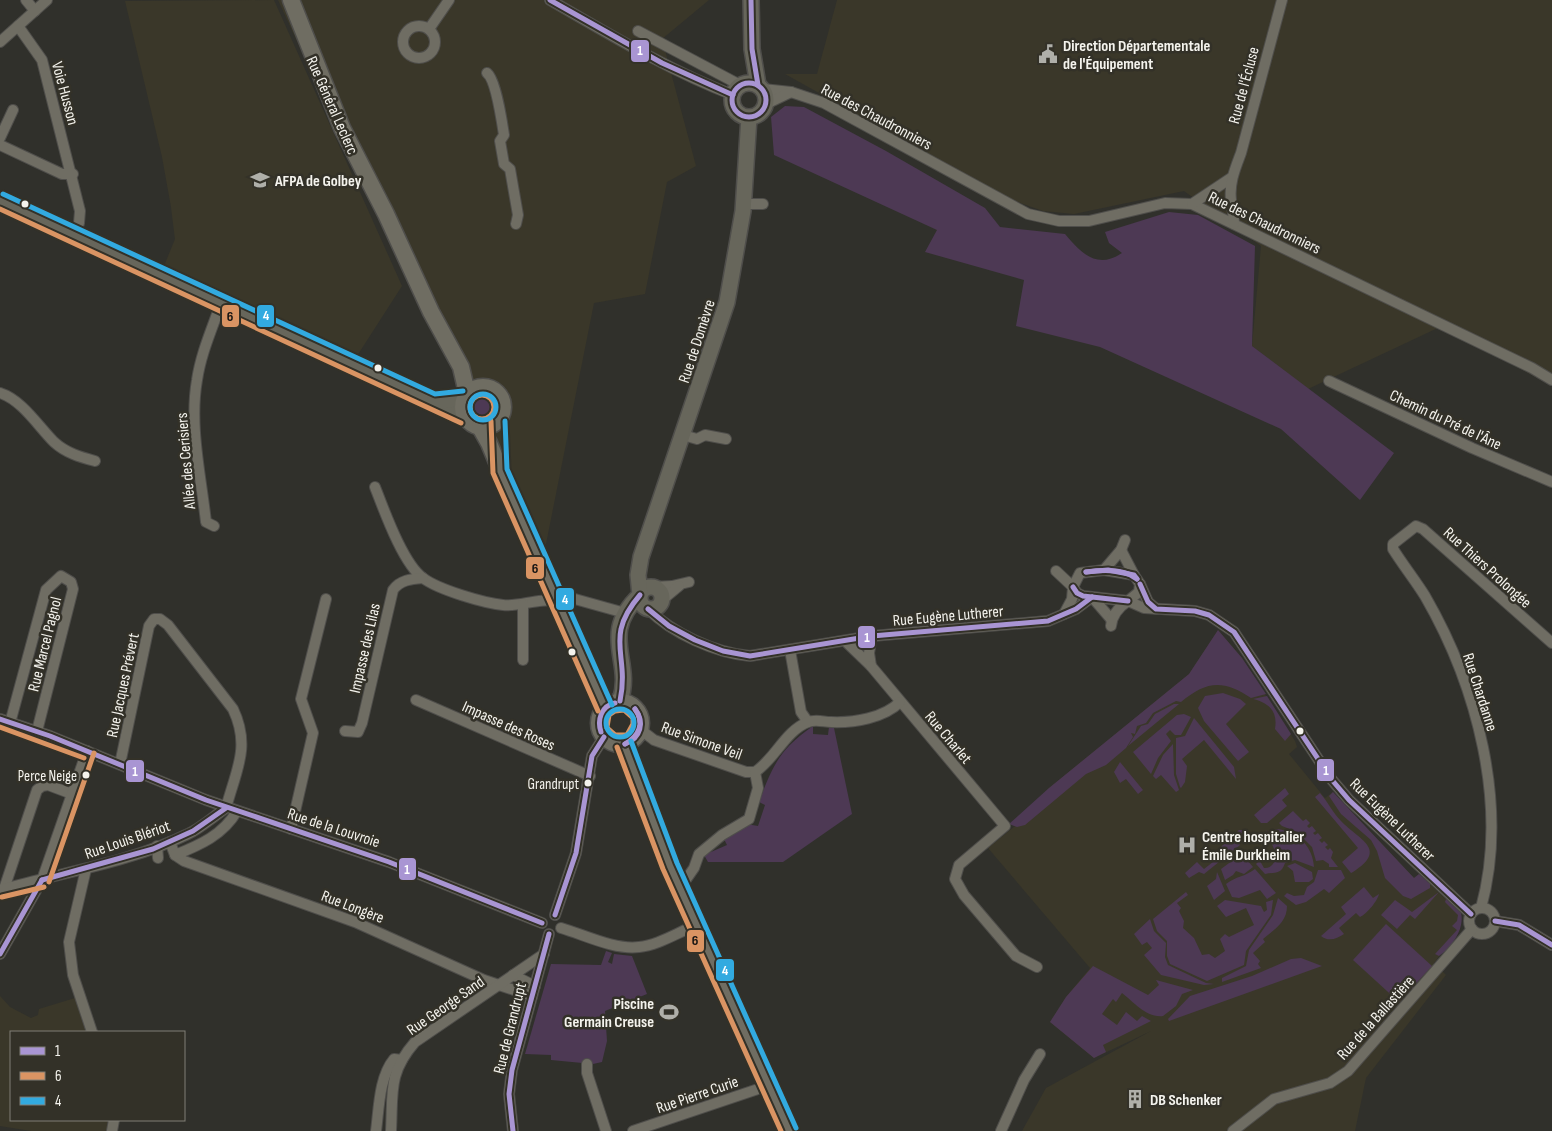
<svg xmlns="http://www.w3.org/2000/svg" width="1552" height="1131" font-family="'Sofia Sans Condensed',sans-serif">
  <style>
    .built { fill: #3a3729 }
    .green { fill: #4d3954 }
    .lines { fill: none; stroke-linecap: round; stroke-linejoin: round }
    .street-casing { stroke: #4f4e4b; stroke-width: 12 }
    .secondary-casing { stroke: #4f4e4b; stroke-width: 18 }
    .primary-casing { stroke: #4f4e4b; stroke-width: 19 }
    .street { stroke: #6f6d63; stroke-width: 10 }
    .secondary { stroke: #67665b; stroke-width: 15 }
    .primary { stroke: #6f6d62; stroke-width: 16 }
    .bus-1-casing { stroke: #333128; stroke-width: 9 }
    .bus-2-casing { stroke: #333128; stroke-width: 9 }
    .bus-3-casing { stroke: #333128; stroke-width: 9 }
    .bus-1 { stroke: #a995d3; stroke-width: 5 }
    .bus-2 { stroke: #da9463; stroke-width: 5 }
    .bus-3 { stroke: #32aae0; stroke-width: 5 }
    .bus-dot { fill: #f4f3ed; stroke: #333128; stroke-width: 2 }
    .labels { text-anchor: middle; stroke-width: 5; stroke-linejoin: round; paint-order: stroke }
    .bus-label { font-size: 15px; fill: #f4f3ed; stroke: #333128; text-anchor: end }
    .poi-label { font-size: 16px; font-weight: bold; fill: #f4f3ed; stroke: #333128; text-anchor: start }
    .street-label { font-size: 16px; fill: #f4f3ed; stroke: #333128 }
    .line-badge { stroke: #333128; stroke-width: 2 }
    .badge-label { font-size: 14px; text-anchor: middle; font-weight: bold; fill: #fff }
    .pale-badge-label { font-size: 14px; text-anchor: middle; font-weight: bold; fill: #111 }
  </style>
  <rect width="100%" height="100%" fill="#30302b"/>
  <!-- built -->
  <g class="built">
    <path d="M 274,0 L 402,286 L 357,356 L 164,266 L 175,239 L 171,207 L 162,157 L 125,1 Z"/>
    <path d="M 278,0 L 709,0 L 662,39 L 696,166 L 667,182 L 645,294 L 594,303 L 546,544 L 528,552 L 496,483 L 457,373 L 423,314 Z"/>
    <path d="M 837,0 L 1552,0 L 1552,386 L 1442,326 L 1308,389 L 1252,346 L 1261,246 L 1184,191 L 1074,214 L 1043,211 L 1009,199 L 785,74 L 817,74 Z"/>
    <path d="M 1218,630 L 1242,658 L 1295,741 L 1297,747 L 1289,754 L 1325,798 L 1333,792 L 1414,878 L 1419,874 L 1461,913 L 1460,930 L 1434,963 L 1446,975 L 1366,1078 L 1355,1131 L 1022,1131 L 1046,1088 L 1151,1031 L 1094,1058 L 1050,1022 L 1066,997 L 1090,968 L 988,848 L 1015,826 L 1049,788 L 1189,674 Z"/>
    <path d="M 0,996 L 10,1007 L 31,1018 L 38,1015 L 39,1009 L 75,998 L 86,1032 L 11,1032 L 11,1120 L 108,1120 L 107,1131 L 31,1131 L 0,1126 Z"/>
  </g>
  <!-- green -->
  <g class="green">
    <path d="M 785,106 L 804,107 L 886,151 L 985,208 L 1000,227 L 1065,234 C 1081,253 1097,270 1122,253 L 1109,243 L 1105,232 L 1169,212 L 1198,215 L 1255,246 L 1252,346 L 1394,453 L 1360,500 L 1281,429 L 1100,347 L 1016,326 L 1024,280 L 925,252 L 937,230 L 774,155 L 771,117 Z"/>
    <circle cx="484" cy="406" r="12"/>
    <path d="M 1218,630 L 1242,658 L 1266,694 L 1251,698 C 1223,679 1206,681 1181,702 L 1176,701 L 1153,713 L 1146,723 L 1137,726 L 1135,734 L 1131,733 L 1133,737 L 1126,748 L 1106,765 L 1086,774 L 1025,825 L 1017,827 L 1009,824 L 1049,788 L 1189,674 Z"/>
    <path d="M 1223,693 L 1240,699 L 1246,704 L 1226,724 L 1249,752 L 1238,761 L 1204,721 L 1198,708 L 1205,696 Z"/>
    <path d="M 1267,696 L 1291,734 L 1285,741 L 1275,729 C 1278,711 1269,703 1253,699 Z"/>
    <path d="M 1174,704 L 1179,704 L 1128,746 L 1141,726 L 1148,724 L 1155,714 Z"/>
    <path d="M 1184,714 L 1191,717 L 1181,735 L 1175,735 L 1170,730 L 1166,734 L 1171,741 L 1158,758 L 1151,774 L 1133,752 L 1177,715 Z"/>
    <path d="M 1194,718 L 1234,767 L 1236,779 L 1204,740 L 1182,759 L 1187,766 L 1185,782 L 1181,788 L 1180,787 L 1176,774 L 1176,738 L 1185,736 Z"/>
    <path d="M 813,726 L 813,734 L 828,735 L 829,727 L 834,728 L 852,814 L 783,862 L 708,862 L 704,855 L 727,845 L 723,837 L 746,824 L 758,826 L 765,805 L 759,802 C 773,765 779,750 813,726 Z"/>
    <path d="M 1173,744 L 1174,775 L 1179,790 L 1176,792 L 1161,775 L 1156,779 L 1153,776 L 1163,755 Z"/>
    <path d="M 1120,762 L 1143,790 L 1138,794 L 1126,779 L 1120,783 L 1114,772 Z"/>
    <path d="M 1285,788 L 1289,794 L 1282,800 L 1287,806 L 1267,823 L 1261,823 L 1254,815 Z"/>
    <path d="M 1333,792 L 1414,878 L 1419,874 L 1430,884 L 1430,888 L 1411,899 L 1403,896 L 1385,878 L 1377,851 L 1371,840 L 1341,814 L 1329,796 Z"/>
    <path d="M 1320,793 C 1328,802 1333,813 1341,821 C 1359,840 1389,849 1353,872 L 1351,873 L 1342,862 L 1358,848 L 1315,797 Z"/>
    <path d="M 1293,811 L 1303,821 L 1306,819 L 1310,823 L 1307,826 L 1309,828 L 1312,826 L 1316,831 L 1313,833 L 1315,835 L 1318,833 L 1322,838 L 1319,840 L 1322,843 L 1324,841 L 1328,845 L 1325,847 L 1328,850 L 1330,848 L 1333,852 L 1331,858 L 1338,867 L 1329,867 L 1329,864 L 1323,860 L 1316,861 L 1312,847 L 1297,832 L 1282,826 L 1279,823 Z"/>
    <path d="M 1278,829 C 1299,833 1313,847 1314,867 L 1295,860 L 1285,863 C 1281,875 1275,872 1265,874 L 1256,864 L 1258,862 L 1260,861 L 1264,868 C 1271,869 1275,862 1277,856 L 1266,830 L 1269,834 L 1273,834 L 1274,830 Z"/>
    <path d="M 1239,830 L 1245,830 L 1246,833 L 1238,838 L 1240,845 L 1204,874 L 1199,872 L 1189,878 L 1185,873 L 1197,862 L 1204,869 L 1213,862 L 1209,858 Z"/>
    <path d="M 1240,855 L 1243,855 L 1253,867 L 1244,874 L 1236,871 L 1233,875 L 1225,880 L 1221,869 Z"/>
    <path d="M 1295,863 L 1312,872 L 1313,879 L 1309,882 L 1295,882 L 1293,871 L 1287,866 Z"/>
    <path d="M 1255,869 L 1276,893 L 1267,899 L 1260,890 L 1239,898 L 1232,897 L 1226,884 C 1236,876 1245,877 1255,869 Z"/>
    <path d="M 1318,870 L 1341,870 L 1345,878 L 1329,893 L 1324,889 L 1306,902 L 1296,905 L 1284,896 L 1287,893 L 1294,896 L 1304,895 L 1307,887 L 1314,882 Z"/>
    <path d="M 1217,872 L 1225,891 L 1214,900 L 1207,886 L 1216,879 Z"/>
    <path d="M 1364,887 L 1373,898 L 1379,894 C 1378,900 1367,914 1360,917 L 1356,913 L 1339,928 L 1344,934 C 1337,939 1328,942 1321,936 L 1346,914 L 1341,907 Z"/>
    <path d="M 1186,892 L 1188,895 L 1177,903 L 1181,908 L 1179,911 L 1184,921 L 1183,928 L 1194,938 L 1202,955 L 1209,954 L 1215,958 L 1225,951 L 1220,939 L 1225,934 L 1229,937 L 1254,925 L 1246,908 L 1226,917 L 1217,906 L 1225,900 L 1261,906 L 1264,912 L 1267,910 L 1266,902 L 1273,900 L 1271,915 L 1246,951 L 1244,965 L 1207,981 L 1170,964 L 1167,956 L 1167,941 L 1157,931 L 1153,919 Z"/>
    <path d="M 1439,892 L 1415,919 L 1410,915 L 1397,929 L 1381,915 L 1395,900 L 1412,912 Z"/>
    <path d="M 1278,898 L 1287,906 C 1287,922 1275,929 1263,939 L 1265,942 L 1253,953 L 1260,961 L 1258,964 L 1261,968 L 1222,982 L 1222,978 L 1246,966 L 1249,950 L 1273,915 Z"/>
    <path d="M 1446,899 L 1461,913 C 1465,929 1451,948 1439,956 L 1435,954 L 1457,930 L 1452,926 L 1457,921 L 1458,915 L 1445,902 Z"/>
    <path d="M 1150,919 L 1154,931 L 1166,943 L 1165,957 L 1168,965 L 1206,983 L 1214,984 L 1204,985 L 1161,975 L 1144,955 L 1152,948 L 1147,942 L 1142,945 L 1134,934 Z"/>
    <path d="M 1386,924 L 1432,966 L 1399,1002 L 1353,960 Z"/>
    <path d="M 606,951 L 612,953 L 608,962 L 612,964 L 614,954 L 632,956 L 647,994 L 605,1011 L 607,1041 L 602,1062 L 593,1064 L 551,1060 L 551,1055 L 525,1054 L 551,964 L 601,965 Z"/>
    <path d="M 1301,958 L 1322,966 L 1169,1021 L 1168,1019 L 1190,996 L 1252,976 L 1291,959 Z"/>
    <path d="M 1093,966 L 1148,995 L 1159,985 L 1156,980 L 1193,990 L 1182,994 L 1176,1006 L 1163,1016 C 1146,1018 1134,1002 1122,993 L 1116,1002 L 1113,999 L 1102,1014 L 1117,1025 L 1126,1012 L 1137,1021 L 1142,1016 L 1151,1021 L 1103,1045 L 1106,1052 L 1094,1058 L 1050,1022 L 1066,997 Z"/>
  </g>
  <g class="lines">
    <!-- street casing -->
    <g class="street-casing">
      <g id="street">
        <path d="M 26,0 L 35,11"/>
        <path d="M 550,0 C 609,34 668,70 733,95"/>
        <path d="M 18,26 L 42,60 L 80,211 L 79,223 L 75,235"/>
        <circle cx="419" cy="42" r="16"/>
        <path d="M 429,29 L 449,0"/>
        <path d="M 638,31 L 740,85"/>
        <path d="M 0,42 L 47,0"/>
        <path d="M 487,73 C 496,80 502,122 504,135 L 500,141 L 504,164 L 510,169 L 518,215 L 516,224"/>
        <path d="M 763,89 L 791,92 L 824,103 L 1028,214 L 1059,221 L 1089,221 L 1165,203 L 1192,204 L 1532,368 L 1552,380"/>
        <path d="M 766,104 L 791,92"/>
        <path d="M 0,138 L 13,110"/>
        <path d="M 0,145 L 62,174 L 73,174"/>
        <path d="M 743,204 L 763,204"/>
        <path d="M 1192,204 L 1231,178"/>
        <path d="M 1234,224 C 1234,215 1232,208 1231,200 C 1229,183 1235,169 1241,153 L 1282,0"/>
        <path d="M 1329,381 L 1472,448 L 1552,482"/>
        <path d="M 0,393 C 22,400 38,426 54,442 C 66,453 80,457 95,461"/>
        <path d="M 683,435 L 697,439 L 705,435 L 726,439"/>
        <path d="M 375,487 C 384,510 403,564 423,578 C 439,590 484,603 503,605 C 521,607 539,597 557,602"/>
        <path d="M 214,526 L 206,522 C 201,476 189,426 197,380 C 201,353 212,329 221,303"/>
        <path d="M 1121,550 L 1134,575"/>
        <path d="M 1104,570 L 1134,575 L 1140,584 L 1139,592 L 1128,601 L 1083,596 L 1077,593 L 1073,587 L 1080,573 Z"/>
        <path d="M 1104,570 L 1121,550 L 1125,540"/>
        <path d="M 1056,571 L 1073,587 L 1072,599 L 1064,614"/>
        <path d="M 1140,584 L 1148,602 L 1156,609"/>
        <path d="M 653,587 L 672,586 L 689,582"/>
        <path d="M 552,590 L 564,596 L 625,613"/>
        <path d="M 661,601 L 679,586"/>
        <path d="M 523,604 L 523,660"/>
        <path d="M 648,609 C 672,633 715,653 750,656 L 872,636 L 1048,621 L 1076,609 L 1092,597 L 1111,619"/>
        <path d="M 1111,626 C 1112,615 1119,607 1128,601 L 1144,608 L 1195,611 L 1209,615 L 1234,632 L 1332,780 L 1349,800 L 1471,914"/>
        <path d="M 845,641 L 871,666 L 869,653 L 872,636"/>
        <path d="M 790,650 L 801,712 L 808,722"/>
        <path d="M 871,666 L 1005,826 L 959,865 L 955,879 L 964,895 L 1016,956 L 1037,967"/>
        <path d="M 416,700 L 590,776"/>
        <path d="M 0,719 L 50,736 L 206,800 L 389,862 L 542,923"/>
        <path d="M 10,723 L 46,590 L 61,576 L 71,582 L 73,589 L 37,731"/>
        <path d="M 641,730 L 654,740 L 746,772 L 755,772"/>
        <path d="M 345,731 L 358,732 L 362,723 L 393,590 C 400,580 411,579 423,578"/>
        <path d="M 120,764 L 149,626 L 154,619 L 160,619 L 168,625 L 233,709 C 251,747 236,770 226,808"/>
        <path d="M 291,829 L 313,733 L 301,699 L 326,599"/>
        <path d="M 170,842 L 175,855 L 184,861 L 355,922 L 484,980 L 532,996"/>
        <path d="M 157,846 L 158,858"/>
        <path d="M 175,855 C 200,845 223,835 237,811"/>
        <path d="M 86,869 L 69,942 L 73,975 L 92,1032"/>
        <path d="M 680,888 L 694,868 L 699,854 L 722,835 L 749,819 L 758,788 L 755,772 C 775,759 785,731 808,722 C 816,719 824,722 831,722 C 854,723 884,718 900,702"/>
        <path d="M 4,889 L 37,790 L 42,786 L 48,785 L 72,794"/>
        <path d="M 0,890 C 63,872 129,863 188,834 C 201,828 214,816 226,808"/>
        <path d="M 1481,908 C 1509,806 1477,686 1425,596 C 1415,580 1403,565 1393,549 L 1393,544 L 1416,526 L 1423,529 L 1552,643"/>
        <circle cx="1482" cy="921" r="13"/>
        <path d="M 555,915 L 576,853 L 592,756 L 604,737"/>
        <path d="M 1495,921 L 1519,925 L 1552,945"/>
        <path d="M 561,928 C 585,935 614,950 639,947 C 659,945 678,932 697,925"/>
        <path d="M 0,954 L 42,880 L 87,751"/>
        <path d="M 513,975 L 535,986"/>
        <path d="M 587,1064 L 587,1073 L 606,1131"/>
        <path d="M 112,1131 L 114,1120"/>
        <path d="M 376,1131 C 379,1109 379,1077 394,1059 L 402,1060"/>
        <path d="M 391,1131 C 393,1092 388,1073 415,1042 L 544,954"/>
        <path d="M 513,1131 L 509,1094 L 512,1070 L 549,934"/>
        <path d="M 633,1131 L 770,1085"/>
        <path d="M 1001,1131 L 1024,1080 L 1040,1054"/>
        <path d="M 1233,1131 L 1274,1099 L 1330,1083 L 1348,1071 L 1472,929"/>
      </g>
    </g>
    <!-- secondary casing -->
    <g class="secondary-casing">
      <g id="secondary">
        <path d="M 751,0 L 752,49 L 758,85"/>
        <circle cx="749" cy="100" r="17"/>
        <path d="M 0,201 L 464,416"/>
        <path d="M 434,402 L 464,398"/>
        <circle cx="651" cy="598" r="11"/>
        <path d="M 620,701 C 634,661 598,635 640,595 L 638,575 L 641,557 L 727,302 L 743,211 L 749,117"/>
      </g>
    </g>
    <!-- primary casing -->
    <g class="primary-casing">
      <g id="primary">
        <path d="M 291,0 L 342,128 L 386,214 L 431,312 L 461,367 L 467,393"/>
        <circle cx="483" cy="407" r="20"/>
        <path d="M 480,427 L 489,443 L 541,568 L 605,708"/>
        <circle cx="620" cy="723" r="21"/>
        <path d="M 624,744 L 670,866 L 789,1131"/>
      </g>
    </g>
    <!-- street -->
    <use href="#street" class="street"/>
    <!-- secondary -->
    <use href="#secondary" class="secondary"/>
    <!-- primary -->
    <use href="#primary" class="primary"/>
    <!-- bus-1 casing -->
    <g class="bus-1-casing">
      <g id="bus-1">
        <path d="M 550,0 L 662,63 L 733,95"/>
        <path d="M 751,0 L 752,49 L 758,85"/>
        <circle cx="749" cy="100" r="17"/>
        <path d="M 1086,572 L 1108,570 L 1134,575 L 1137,579"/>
        <path d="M 1086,572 C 1101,570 1124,568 1137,579"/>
        <path d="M 1140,584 L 1148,602 L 1156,609 L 1195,611 L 1209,615 L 1234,632 L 1332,780 L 1349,800 L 1471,914"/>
        <path d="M 1073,587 L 1077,593 L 1083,596 L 1128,601"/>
        <path d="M 648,609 L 669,626 L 695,640 L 723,651 L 750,656 L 872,636 L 1048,621 L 1076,609 L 1092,597"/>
        <path d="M 620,701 C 630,654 603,638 640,595"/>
        <path d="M 0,719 L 50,736 L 206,800 L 389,862 L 542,923"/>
        <path d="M 601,732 C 597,720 601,706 615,703"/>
        <path d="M 625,744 C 639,736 645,723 635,709"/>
        <path d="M 625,744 C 641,738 645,722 635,709"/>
        <path d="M 42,880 L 153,849 L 193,831 L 226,808"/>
        <path d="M 555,915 L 576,853 L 592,756 L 604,737"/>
        <path d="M 1495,921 L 1519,925 L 1552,945"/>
        <path d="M 0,954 L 42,880"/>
        <path d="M 513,1131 L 509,1094 L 512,1070 L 549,934"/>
      </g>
    </g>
    <!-- bus-2 casing -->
    <g class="bus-2-casing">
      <g id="bus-2">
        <path d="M 0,209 L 461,423"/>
        <circle cx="482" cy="407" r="12"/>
        <path d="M 491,421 L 493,473 L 598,711"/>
        <path d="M 0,727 L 84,758"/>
        <path d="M 607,727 L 609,715 L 615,711 L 624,710 L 633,718 L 633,724 L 627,735 L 615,735 L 607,728"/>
        <path d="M 617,747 L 663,869 L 781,1131"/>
        <path d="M 49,882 L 94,753"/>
        <path d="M 2,897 L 44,887"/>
      </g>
    </g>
    <!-- bus-3 casing -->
    <g class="bus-3-casing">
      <g id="bus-3">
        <path d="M 3,194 L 435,394 L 463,391"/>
        <circle cx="483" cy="407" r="13"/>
        <path d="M 505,421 L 507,469 L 612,705"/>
        <circle cx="620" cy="723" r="14"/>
        <path d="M 631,741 L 677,863 L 796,1128"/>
      </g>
    </g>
    <!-- bus-1 -->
    <use href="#bus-1" class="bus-1"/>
    <!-- bus-2 -->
    <use href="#bus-2" class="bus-2"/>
    <!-- bus-3 -->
    <use href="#bus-3" class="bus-3"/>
  </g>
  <!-- icons -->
  <defs>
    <g id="civic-bare" transform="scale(1.5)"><path d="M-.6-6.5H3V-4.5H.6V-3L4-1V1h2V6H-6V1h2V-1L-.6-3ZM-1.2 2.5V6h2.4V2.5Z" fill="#afafa9" stroke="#333128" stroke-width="2.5" paint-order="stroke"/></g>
    <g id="university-bare" transform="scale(1.5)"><path d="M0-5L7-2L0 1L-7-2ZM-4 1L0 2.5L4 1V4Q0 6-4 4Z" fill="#afafa9" stroke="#333128" stroke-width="2.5" paint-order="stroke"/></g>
    <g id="hospital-bare" transform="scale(1.5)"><path d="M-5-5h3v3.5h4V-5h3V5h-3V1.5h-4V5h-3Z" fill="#afafa9" stroke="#333128" stroke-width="2.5" paint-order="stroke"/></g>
    <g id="stadium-bare" transform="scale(1.5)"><path d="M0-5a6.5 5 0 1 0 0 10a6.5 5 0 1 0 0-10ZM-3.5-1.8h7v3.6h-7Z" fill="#afafa9" stroke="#333128" stroke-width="2.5" paint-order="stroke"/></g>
    <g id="building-bare" transform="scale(1.5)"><path d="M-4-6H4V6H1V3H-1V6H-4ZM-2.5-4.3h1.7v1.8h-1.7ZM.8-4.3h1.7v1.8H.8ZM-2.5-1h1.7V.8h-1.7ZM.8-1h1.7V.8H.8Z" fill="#afafa9" stroke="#333128" stroke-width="2.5" paint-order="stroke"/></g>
  </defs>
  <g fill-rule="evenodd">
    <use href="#civic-bare" x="1048" y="54"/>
    <use href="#university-bare" x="260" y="180"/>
    <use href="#hospital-bare" x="1187" y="845"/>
    <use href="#stadium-bare" x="669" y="1012"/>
    <use href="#building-bare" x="1135" y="1099"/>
  </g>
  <!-- markers -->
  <g class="bus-dot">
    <circle cx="25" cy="204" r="4.5"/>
    <circle cx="378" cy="368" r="4.5"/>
    <circle cx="572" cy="652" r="4.5"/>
    <circle cx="1300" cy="731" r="4.5"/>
    <circle cx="86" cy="775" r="4.5"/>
    <circle cx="588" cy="783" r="4.5"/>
  </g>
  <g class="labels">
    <!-- bus labels -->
    <g class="bus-label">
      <text x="77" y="781">Perce Neige</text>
      <text x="579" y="789">Grandrupt</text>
    </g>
    <!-- poi labels -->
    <g class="poi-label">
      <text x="1063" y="51">Direction Départementale<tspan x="1063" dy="18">de l'Équipement</tspan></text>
      <text x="275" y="186">AFPA de Golbey</text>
      <text x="1202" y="842">Centre hospitalier<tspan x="1202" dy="18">Émile Durkheim</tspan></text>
      <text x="654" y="1009" text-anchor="end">Piscine<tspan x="654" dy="18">Germain Creuse</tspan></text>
      <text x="1150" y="1105">DB Schenker</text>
    </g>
    <!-- street labels -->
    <g class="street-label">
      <text transform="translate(1243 85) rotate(-75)" y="6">Rue de l'Écluse</text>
      <text transform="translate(66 93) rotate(75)" y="6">Voie Husson</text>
      <text transform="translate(333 105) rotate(66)" y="6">Rue Général Leclerc</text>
      <text transform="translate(877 116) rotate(28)" y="6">Rue des Chaudronniers</text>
      <text transform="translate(1265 222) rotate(26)" y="6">Rue des Chaudronniers</text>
      <text transform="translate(696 341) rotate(-72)" y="6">Rue de Domèvre</text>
      <text transform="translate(1446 419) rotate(25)" y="6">Chemin du Pré de l'Âne</text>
      <text transform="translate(185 461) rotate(-95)" y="6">Allée des Cerisiers</text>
      <text transform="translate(1488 567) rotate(42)" y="6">Rue Thiers Prolongée</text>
      <text transform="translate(948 615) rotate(-5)" y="6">Rue Eugène Lutherer</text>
      <text transform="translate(44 644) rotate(-76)" y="6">Rue Marcel Pagnol</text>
      <text transform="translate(364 648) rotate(-77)" y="6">Impasse des Lilas</text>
      <text transform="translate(122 685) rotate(-78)" y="6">Rue Jacques Prévert</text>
      <text transform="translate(1481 692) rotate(72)" y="6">Rue Chardanne</text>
      <text transform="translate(509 725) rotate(24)" y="6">Impasse des Roses</text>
      <text transform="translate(949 737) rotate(50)" y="6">Rue Charlet</text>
      <text transform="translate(702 740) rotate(20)" y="6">Rue Simone Veil</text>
      <text transform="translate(1393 819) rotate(44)" y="6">Rue Eugène Lutherer</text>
      <text transform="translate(334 827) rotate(18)" y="6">Rue de la Louvroie</text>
      <text transform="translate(127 839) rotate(-19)" y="6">Rue Louis Blériot</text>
      <text transform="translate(353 906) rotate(21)" y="6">Rue Longère</text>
      <text transform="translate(445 1005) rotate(-35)" y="6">Rue George Sand</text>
      <text transform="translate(1375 1017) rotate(-48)" y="6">Rue de la Ballastière</text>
      <text transform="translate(509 1028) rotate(-76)" y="6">Rue de Grandrupt</text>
      <text transform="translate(697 1094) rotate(-19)" y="6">Rue Pierre Curie</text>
    </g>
  </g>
  <g class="line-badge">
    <rect x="630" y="39" width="20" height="24" rx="5" fill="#a995d3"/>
    <rect x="256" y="304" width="19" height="24" rx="5" fill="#32aae0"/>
    <rect x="221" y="304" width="19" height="24" rx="5" fill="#da9463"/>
    <rect x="525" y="556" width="20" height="24" rx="5" fill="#da9463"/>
    <rect x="555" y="587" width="20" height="24" rx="5" fill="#32aae0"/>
    <rect x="857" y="625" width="19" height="24" rx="5" fill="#a995d3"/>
    <rect x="1316" y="758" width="19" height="24" rx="5" fill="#a995d3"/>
    <rect x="125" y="759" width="20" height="24" rx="5" fill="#a995d3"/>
    <rect x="398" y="857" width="19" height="24" rx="5" fill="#a995d3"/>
    <rect x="686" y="929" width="19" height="24" rx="5" fill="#da9463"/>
    <rect x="715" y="958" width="20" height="24" rx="5" fill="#32aae0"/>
  </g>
  <g class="badge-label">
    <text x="640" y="55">1</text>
    <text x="266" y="320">4</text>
    <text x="565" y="604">4</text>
    <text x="867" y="642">1</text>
    <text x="1326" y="775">1</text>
    <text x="135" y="776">1</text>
    <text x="407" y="874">1</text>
    <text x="725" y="975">4</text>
  </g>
  <g class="pale-badge-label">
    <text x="230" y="321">6</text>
    <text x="535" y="573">6</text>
    <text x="695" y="945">6</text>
  </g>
  <!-- legend -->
  <rect x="10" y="1031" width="175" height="90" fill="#333128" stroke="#807f77"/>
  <rect x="20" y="1047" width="25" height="8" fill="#a995d3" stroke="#807f77"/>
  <text x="55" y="1056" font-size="15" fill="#f4f3ed">1</text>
  <rect x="20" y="1072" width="25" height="8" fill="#da9463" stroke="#807f77"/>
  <text x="55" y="1081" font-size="15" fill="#f4f3ed">6</text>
  <rect x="20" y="1097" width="25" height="8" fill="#32aae0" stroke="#807f77"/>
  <text x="55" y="1106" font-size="15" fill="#f4f3ed">4</text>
</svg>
